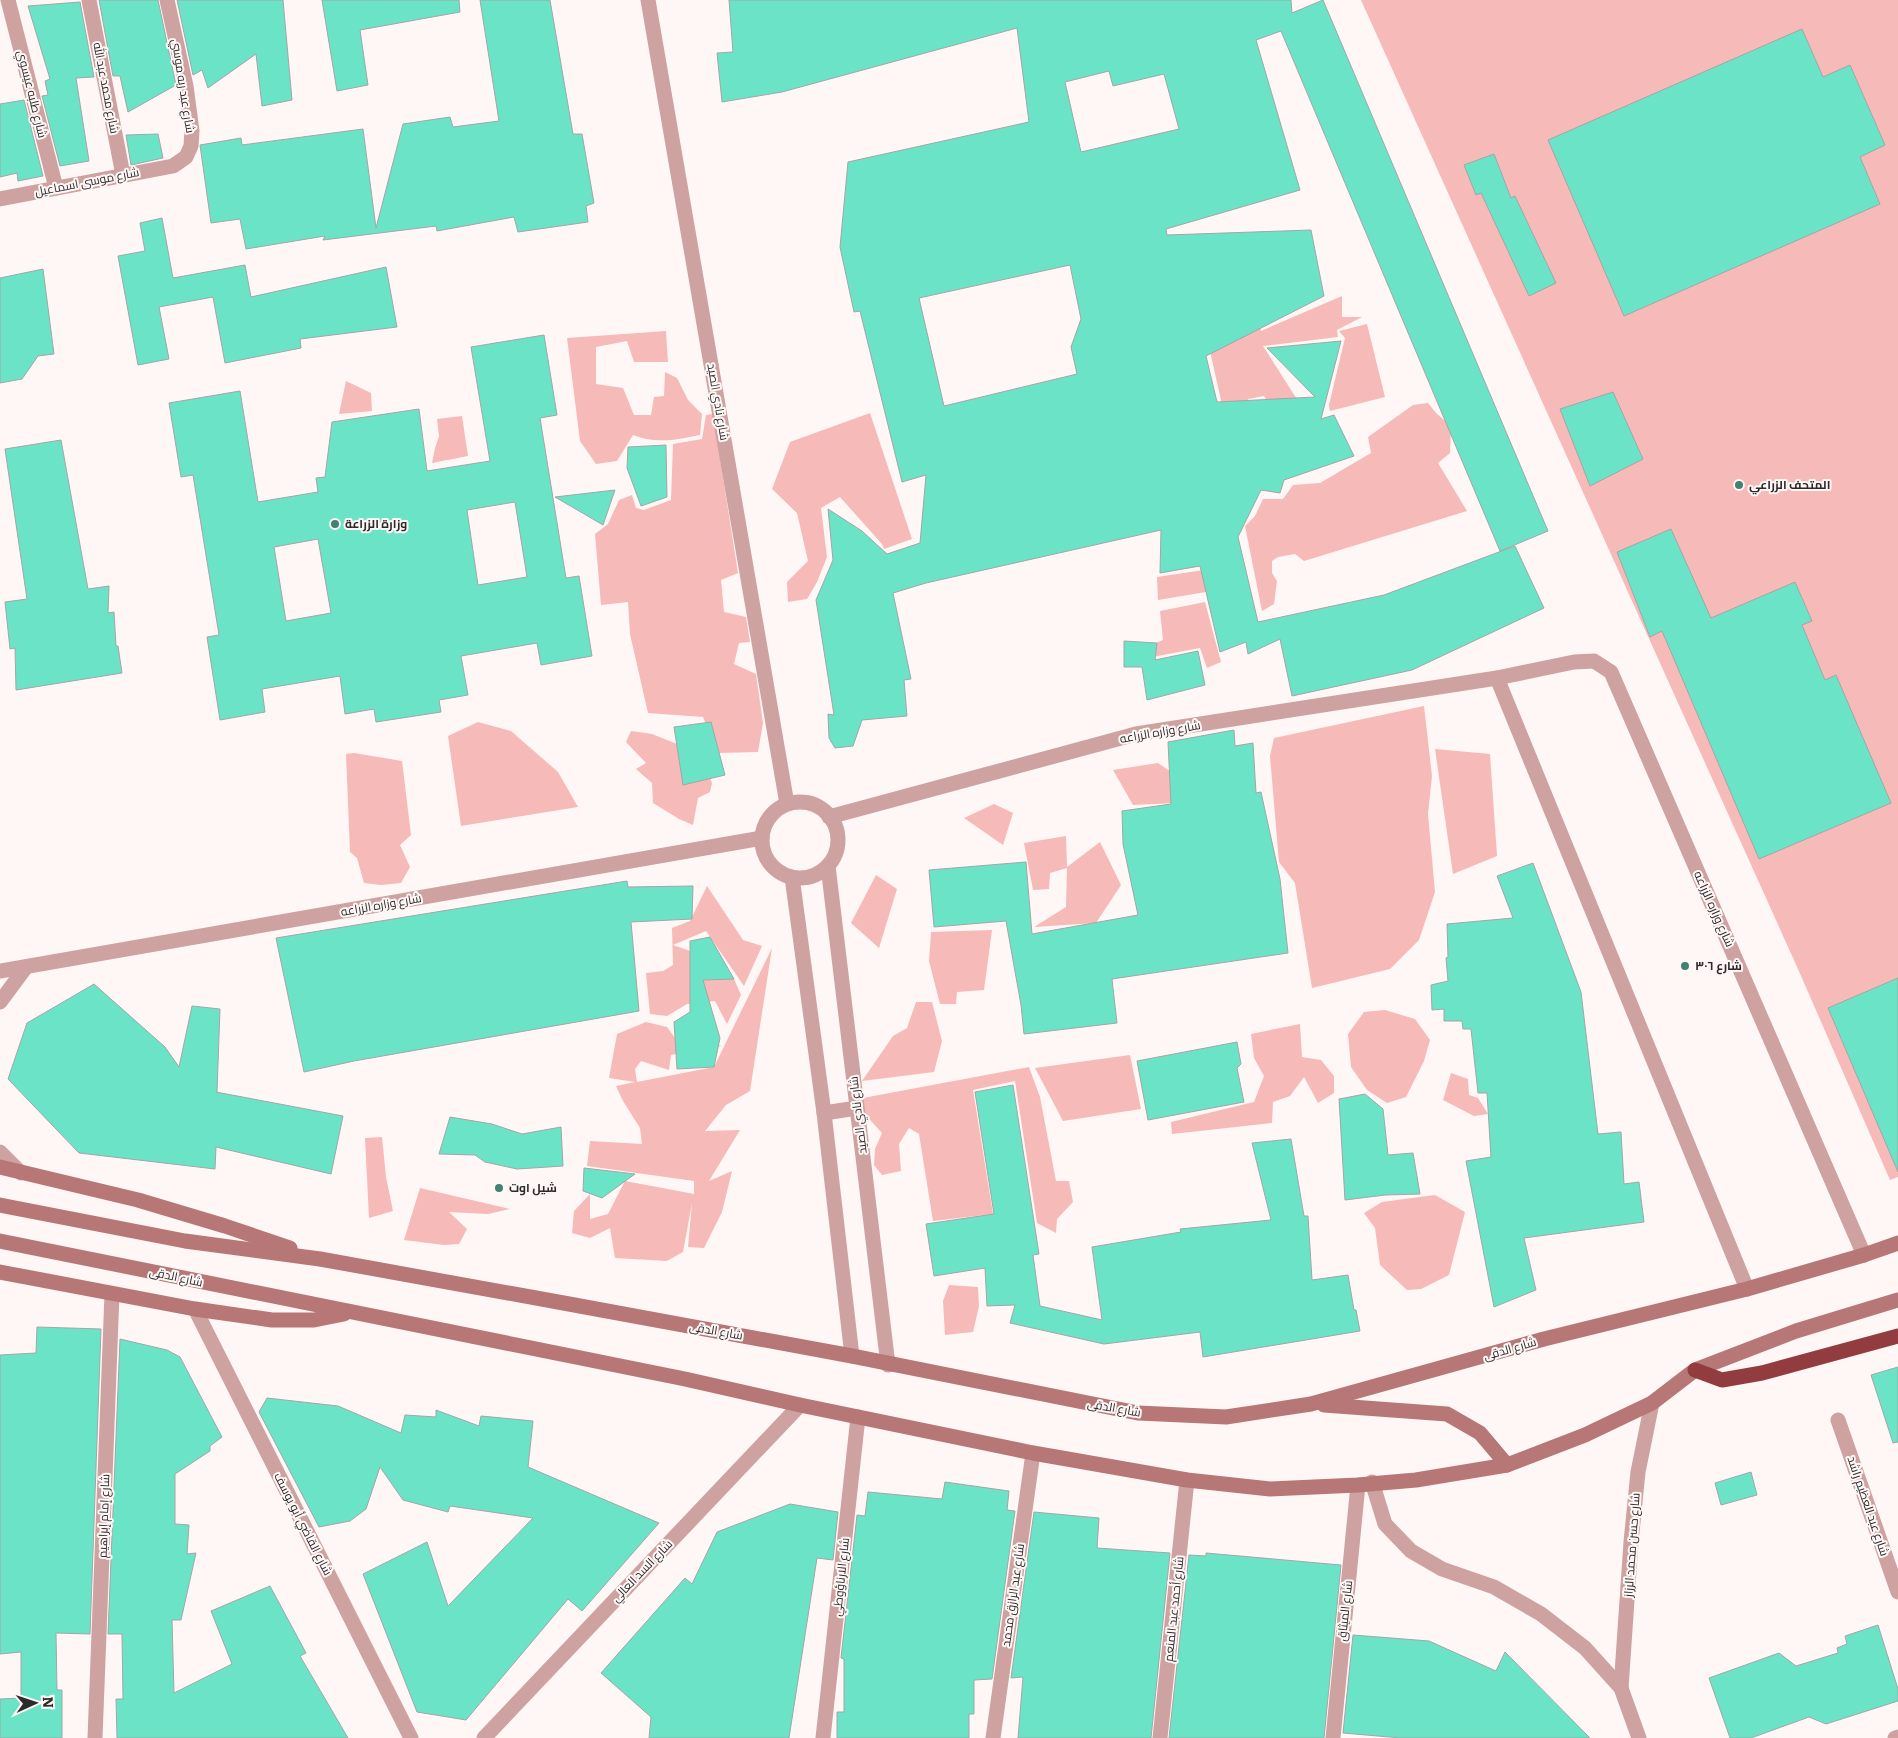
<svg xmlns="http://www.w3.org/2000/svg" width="1898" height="1738" font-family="Literata,Cairo,serif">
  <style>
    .green { fill: #f6bab8 }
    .building { fill: #6be3c6; stroke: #a1a7a6; fill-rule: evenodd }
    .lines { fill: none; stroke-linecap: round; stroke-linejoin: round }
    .street { stroke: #cea2a0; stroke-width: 15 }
    .secondary { stroke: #b67776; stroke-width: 15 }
    .highway { stroke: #923c3f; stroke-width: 15 }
    .poi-dot { fill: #418272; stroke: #fef7f6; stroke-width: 2 }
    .labels { text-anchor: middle; stroke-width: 4; stroke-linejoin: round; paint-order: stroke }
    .street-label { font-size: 12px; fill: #2c2a2a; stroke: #fef7f6 }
    .poi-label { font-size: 12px; font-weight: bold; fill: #2c2a2a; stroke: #fef7f6; text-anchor: start }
  </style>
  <rect width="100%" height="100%" fill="#fef7f6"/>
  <!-- green -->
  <g class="green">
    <path d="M 1361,0 L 1898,0 L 1898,1177 L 1890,1180 L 1798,969 Z"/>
    <path d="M 1342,296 L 1342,317 L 1362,317 L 1337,330 L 1338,337 L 1263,346 L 1300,404 L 1270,406 L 1264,396 L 1248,399 L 1240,412 L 1226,422 L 1199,303 L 1259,319 L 1261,331 Z"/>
    <path d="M 1367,324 L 1385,397 L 1330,411 L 1329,405 L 1345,338 L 1339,331 Z"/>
    <path d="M 666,331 L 668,362 L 634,362 L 627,341 L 596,347 L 596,384 L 623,388 L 634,415 L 651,415 L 654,397 L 664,396 L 665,372 L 677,378 L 688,400 L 702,414 L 700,435 C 675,440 657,444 633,435 L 617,461 L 596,464 L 580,441 L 567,338 Z"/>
    <path d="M 346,381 L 371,393 L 372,411 L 339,414 Z"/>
    <path d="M 1428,403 L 1436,413 L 1451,426 L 1450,453 L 1438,463 L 1467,511 L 1304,561 L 1295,554 L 1278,557 L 1272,561 L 1272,573 L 1277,581 L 1274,604 L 1262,611 L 1245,526 L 1255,516 L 1263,499 L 1283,499 L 1293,485 L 1320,483 L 1371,453 L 1368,437 L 1413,405 Z"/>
    <path d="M 870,413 L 912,539 L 884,549 L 882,544 L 840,497 L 821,508 L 827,557 L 817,582 L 807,599 L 788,602 L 787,582 L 808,561 L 797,513 L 772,489 L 790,442 Z"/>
    <path d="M 713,414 L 738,573 L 721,580 L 724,612 L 746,617 L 750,642 L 739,643 L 734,664 L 756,674 L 763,723 L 758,752 L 717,753 L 703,717 L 648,713 L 630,634 L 628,602 L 601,605 L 595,534 L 608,524 L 619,500 L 632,495 L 636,508 L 644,510 L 671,500 L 673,444 L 702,439 L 706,415 Z"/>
    <path d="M 462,416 L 468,456 L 432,463 L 435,448 L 439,436 L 437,419 Z"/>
    <path d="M 1204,570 L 1206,592 L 1158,600 L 1157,577 Z"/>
    <path d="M 1205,602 L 1221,662 L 1207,668 L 1200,648 L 1147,658 L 1149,646 L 1163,640 L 1160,611 Z"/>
    <path d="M 1424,706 L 1432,776 L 1428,814 L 1435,892 L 1419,940 L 1390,969 L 1312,988 L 1295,883 L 1279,862 L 1270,756 L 1274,738 Z"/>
    <path d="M 478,722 L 511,731 L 558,772 L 578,807 L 461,826 L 448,736 Z"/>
    <path d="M 631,731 L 652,734 L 692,750 L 707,770 L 712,783 L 710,792 L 698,798 L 693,825 L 679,819 L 653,803 L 652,783 L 636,769 L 646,763 L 626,742 Z"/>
    <path d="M 1435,749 L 1490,754 L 1497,856 L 1453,874 Z"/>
    <path d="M 354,753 L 402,761 L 411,835 L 400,845 L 410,867 L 401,883 L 381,885 L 364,883 L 357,858 L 350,852 L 346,754 Z"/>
    <path d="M 1158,763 L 1190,785 L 1177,803 L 1133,805 L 1113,770 Z"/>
    <path d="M 994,804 L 1013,813 L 1003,845 L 964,818 Z"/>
    <path d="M 1066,836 L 1067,867 L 1100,842 L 1121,885 L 1096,923 L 1034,927 L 1066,907 L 1067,868 L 1050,873 L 1049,889 L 1033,890 L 1024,843 Z"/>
    <path d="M 876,875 L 897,889 L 879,948 L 851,923 Z"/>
    <path d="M 707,886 L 743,940 L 762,946 L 744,986 L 706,931 L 673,945 L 690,951 L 690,980 L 734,979 L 741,995 L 727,1024 L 715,1001 L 687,1004 L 667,1016 L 650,1014 L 646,973 L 663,971 L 673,965 L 672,928 L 690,921 Z"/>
    <path d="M 992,930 L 984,990 L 957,992 L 956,1004 L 940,1004 L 929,961 L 931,932 Z"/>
    <path d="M 772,948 L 750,1091 L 726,1105 L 705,1131 L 740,1130 L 709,1181 L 732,1171 L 722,1212 L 704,1248 L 688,1247 L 692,1203 L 683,1252 L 667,1261 L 615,1258 L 610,1228 L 590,1238 L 572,1233 L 574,1211 L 590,1194 L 590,1219 L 608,1214 L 625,1181 L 694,1194 L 694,1181 L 587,1166 L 590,1141 L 642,1144 L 640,1128 L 623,1101 L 616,1086 L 635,1082 L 609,1078 L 617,1034 L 646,1022 L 667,1027 L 675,1038 L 722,1046 L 671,1055 L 669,1070 L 641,1061 L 635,1069 L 637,1082 L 714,1067 Z"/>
    <path d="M 916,1002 L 932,1002 L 942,1041 L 934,1072 L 862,1081 L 893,1036 L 907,1028 Z"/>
    <path d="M 1385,1010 L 1415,1019 L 1430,1040 L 1424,1061 L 1406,1097 L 1387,1103 L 1367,1090 L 1351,1067 L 1348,1034 L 1364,1012 Z"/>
    <path d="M 1300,1024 L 1302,1057 L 1321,1060 L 1334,1076 L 1334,1093 L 1318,1103 L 1304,1077 L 1290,1096 L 1273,1102 L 1272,1123 L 1172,1134 L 1171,1122 L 1254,1102 L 1264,1076 L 1254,1058 L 1251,1034 Z"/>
    <path d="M 1130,1055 L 1141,1109 L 1063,1121 L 1035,1068 Z"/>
    <path d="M 1029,1067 L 1040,1097 L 1056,1181 L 1069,1181 L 1073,1202 L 1057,1219 L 1056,1233 L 1037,1223 L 1015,1081 L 973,1090 L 993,1214 L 933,1221 L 919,1134 L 909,1128 L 899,1144 L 901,1171 L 882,1175 L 874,1165 L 875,1149 L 882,1133 L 862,1111 L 863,1098 Z"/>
    <path d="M 1451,1073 L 1468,1079 L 1469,1095 L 1478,1098 L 1488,1114 L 1474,1116 L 1443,1100 Z"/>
    <path d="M 382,1137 L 386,1177 L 393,1211 L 369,1218 L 365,1138 Z"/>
    <path d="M 420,1188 L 510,1209 L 488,1214 L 449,1212 L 467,1229 L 459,1244 L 444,1245 L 404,1240 Z"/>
    <path d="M 1435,1195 L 1465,1212 L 1449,1275 L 1421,1289 L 1407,1290 L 1380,1265 L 1375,1228 L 1364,1213 L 1382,1202 Z"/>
    <path d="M 949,1285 L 978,1287 L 979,1306 L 973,1332 L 945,1335 L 943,1301 Z"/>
  </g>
  <!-- building -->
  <g class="building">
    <path d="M 99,0 L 158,0 L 176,85 L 128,112 L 120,76 L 113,76 Z"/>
    <path d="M 177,0 L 283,0 L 292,100 L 262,106 L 256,54 L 208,88 L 202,70 L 193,75 Z"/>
    <path d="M 322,0 L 459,0 L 460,12 L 360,30 L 368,85 L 337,91 Z"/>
    <path d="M 480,0 L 550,0 L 573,134 L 582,134 L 594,203 L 586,206 L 588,222 L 518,232 L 514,217 L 437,231 L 436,226 L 323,240 L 325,236 L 246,249 L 240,219 L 211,223 L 200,145 L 241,138 L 242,145 L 363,129 L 376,228 L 403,124 L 450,117 L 453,127 L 499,121 Z"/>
    <path d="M 729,0 L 1291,0 L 1292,13 L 1323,0 L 1548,531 L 1500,551 L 1281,31 L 1256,40 L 1300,190 L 1166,229 L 1167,235 L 1311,230 L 1324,296 L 1206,356 L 1217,402 L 1315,397 L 1267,348 L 1341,341 L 1321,419 L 1334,415 L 1354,456 L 1284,480 L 1280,493 L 1261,490 L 1238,537 L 1258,622 L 1384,595 L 1515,546 L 1544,608 L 1412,670 L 1292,696 L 1280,639 L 1248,654 L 1246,642 L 1220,652 L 1200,566 L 1160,573 L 1161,530 L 926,583 L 893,593 L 911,679 L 904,680 L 907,716 L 862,720 L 853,746 L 835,748 L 829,738 L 828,714 L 834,715 L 816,600 L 833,560 L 828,509 L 862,531 L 887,554 L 920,543 L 926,475 L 902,482 L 860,311 L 854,312 L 840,247 L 848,162 L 1029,122 L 1017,28 L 782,92 L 722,102 L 717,53 L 733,52 ZM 1109,71 L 1113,86 L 1164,74 L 1179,129 L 1081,152 L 1065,82 ZM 1070,265 L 1081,319 L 1071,347 L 1077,374 L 944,406 L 919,298 Z"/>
    <path d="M 80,2 L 94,77 L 76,78 L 89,161 L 60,166 L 42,96 L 48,95 L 45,81 L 50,79 L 28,6 Z"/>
    <path d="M 1802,29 L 1823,77 L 1850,65 L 1885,145 L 1860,157 L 1880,204 L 1624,316 L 1548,140 Z"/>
    <path d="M 24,100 L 43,176 L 18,181 L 17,173 L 0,177 L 0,104 Z"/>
    <path d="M 158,134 L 163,158 L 131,165 L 126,135 Z"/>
    <path d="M 1494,154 L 1511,198 L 1515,196 L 1556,283 L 1529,296 L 1481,193 L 1476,195 L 1464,165 Z"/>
    <path d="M 162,218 L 173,278 L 245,265 L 251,297 L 386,267 L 397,327 L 300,339 L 301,348 L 225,363 L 213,297 L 159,307 L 169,359 L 138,365 L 118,256 L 145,251 L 140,223 Z"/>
    <path d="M 43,269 L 54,354 L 38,356 L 22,379 L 0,383 L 0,278 Z"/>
    <path d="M 544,335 L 557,415 L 540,418 L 566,578 L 579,576 L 592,656 L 541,665 L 537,643 L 461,656 L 468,695 L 439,700 L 441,712 L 376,722 L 374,709 L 345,714 L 340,676 L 262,689 L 265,712 L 220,720 L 207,637 L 219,635 L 193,475 L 181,477 L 169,403 L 240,391 L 258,502 L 318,492 L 316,478 L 325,477 L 332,422 L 419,409 L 427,471 L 490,461 L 471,347 ZM 515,502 L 527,577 L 478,585 L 467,510 ZM 318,539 L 331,613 L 286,621 L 274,547 Z"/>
    <path d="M 1613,392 L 1643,459 L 1590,486 L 1560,409 Z"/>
    <path d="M 61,440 L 88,589 L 109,586 L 108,613 L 114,612 L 116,646 L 118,646 L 122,673 L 16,690 L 15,648 L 10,649 L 5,602 L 27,599 L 5,449 Z"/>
    <path d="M 666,445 L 667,497 L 641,506 L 627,468 L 628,447 Z"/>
    <path d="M 615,490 L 603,525 L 555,497 Z"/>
    <path d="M 1671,529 L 1711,618 L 1795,582 L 1812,621 L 1802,625 L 1825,680 L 1836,675 L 1891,803 L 1759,859 L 1662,631 L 1650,637 L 1617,552 Z"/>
    <path d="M 1124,641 L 1157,643 L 1155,660 L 1198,651 L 1205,685 L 1147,700 L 1142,667 L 1124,667 Z"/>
    <path d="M 711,722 L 725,775 L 683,785 L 674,727 Z"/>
    <path d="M 1234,730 L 1235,746 L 1253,743 L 1256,793 L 1261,792 L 1280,879 L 1288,953 L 1112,979 L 1117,1023 L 1024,1034 L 1021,1005 L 1006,921 L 934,927 L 929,870 L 1026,862 L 1032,934 L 1138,915 L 1123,844 L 1122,811 L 1171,804 L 1168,742 Z"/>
    <path d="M 1533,863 L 1581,992 L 1598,1134 L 1621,1132 L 1624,1184 L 1639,1182 L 1644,1222 L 1524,1238 L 1536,1290 L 1494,1307 L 1466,1161 L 1491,1157 L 1487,1093 L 1478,1093 L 1471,1029 L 1463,1029 L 1462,1021 L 1444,1021 L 1444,1009 L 1432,1010 L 1431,985 L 1448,981 L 1446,958 L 1448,957 L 1447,924 L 1513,918 L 1497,876 Z"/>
    <path d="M 627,881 L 628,887 L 693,886 L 692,919 L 631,922 L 639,1011 L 354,1061 L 304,1072 L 276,938 Z"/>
    <path d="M 710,937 L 734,979 L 703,980 L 720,1038 L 714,1067 L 677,1069 L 674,1022 L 690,1012 L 690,941 Z"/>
    <path d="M 1898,978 L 1898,1172 L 1828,1008 Z"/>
    <path d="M 94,984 L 165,1047 L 179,1067 L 192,1006 L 220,1009 L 217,1092 L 216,1092 L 343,1116 L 331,1174 L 216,1147 L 215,1169 L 79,1153 L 8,1079 L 27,1023 Z"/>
    <path d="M 1237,1042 L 1241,1064 L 1237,1068 L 1244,1102 L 1148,1120 L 1137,1061 Z"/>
    <path d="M 1013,1085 L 1039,1254 L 1033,1255 L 1040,1306 L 1102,1320 L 1092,1247 L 1181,1232 L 1180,1229 L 1271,1220 L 1252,1143 L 1291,1139 L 1304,1216 L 1308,1216 L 1312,1280 L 1348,1275 L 1354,1310 L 1356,1310 L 1360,1331 L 1203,1357 L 1200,1332 L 1104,1344 L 1010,1323 L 1015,1305 L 987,1306 L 985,1268 L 934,1276 L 926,1224 L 994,1214 L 975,1092 Z"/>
    <path d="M 1365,1094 L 1383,1109 L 1388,1155 L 1413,1153 L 1420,1194 L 1385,1195 L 1345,1200 L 1339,1099 Z"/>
    <path d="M 450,1117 L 492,1124 L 522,1134 L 561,1127 L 563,1166 L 517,1169 L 485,1162 L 475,1155 L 439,1154 Z"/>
    <path d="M 584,1168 L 635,1174 L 602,1198 L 583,1191 Z"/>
    <path d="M 37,1327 L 101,1329 L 90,1634 L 56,1633 L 57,1690 L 62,1690 L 62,1738 L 0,1738 L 0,1699 L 21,1698 L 21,1652 L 0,1654 L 0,1355 L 36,1353 Z"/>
    <path d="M 120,1339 L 167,1350 L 180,1357 L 222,1437 L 210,1446 L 210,1451 L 175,1474 L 175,1524 L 189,1525 L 187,1554 L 196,1553 L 181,1620 L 172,1620 L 174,1693 L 232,1664 L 211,1611 L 270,1586 L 306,1653 L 300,1656 L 348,1738 L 117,1738 L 116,1699 L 123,1699 L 122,1634 L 108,1634 Z"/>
    <path d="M 1898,1367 L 1898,1442 L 1893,1443 L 1871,1375 Z"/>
    <path d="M 267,1398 L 338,1406 L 401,1433 L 405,1415 L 436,1417 L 436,1410 L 479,1426 L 481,1416 L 533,1421 L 528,1467 L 659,1523 L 582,1611 L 568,1599 L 466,1720 L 417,1712 L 363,1574 L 427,1542 L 448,1606 L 533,1518 L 450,1506 L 448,1512 L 403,1500 L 380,1467 L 366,1509 L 350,1521 L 319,1527 L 259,1412 Z"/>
    <path d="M 1751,1472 L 1757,1495 L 1721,1505 L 1715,1483 Z"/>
    <path d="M 945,1482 L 1009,1491 L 1007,1510 L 1015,1511 L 992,1679 L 974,1680 L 974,1714 L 969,1714 L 969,1738 L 837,1738 L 837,1712 L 844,1712 L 844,1659 L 841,1658 L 857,1515 L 865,1516 L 868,1492 L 942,1499 Z"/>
    <path d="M 790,1504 L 838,1512 L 833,1560 L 817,1558 L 789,1738 L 649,1738 L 651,1717 L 601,1673 L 685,1578 L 692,1584 L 717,1532 Z"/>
    <path d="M 1034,1512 L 1099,1518 L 1097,1548 L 1170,1553 L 1151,1738 L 1018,1738 L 1023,1677 L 1011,1678 Z"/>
    <path d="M 1206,1553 L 1341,1565 L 1324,1738 L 1169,1738 L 1189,1555 L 1206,1556 Z"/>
    <path d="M 1878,1625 L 1898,1689 L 1898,1701 L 1826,1724 L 1809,1717 L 1751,1738 L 1730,1738 L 1709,1678 L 1779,1653 L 1796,1666 L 1838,1653 L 1837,1648 L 1847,1644 L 1845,1636 Z"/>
    <path d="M 1353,1635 L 1429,1641 L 1496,1671 L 1505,1652 L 1590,1738 L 1401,1738 L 1343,1733 Z"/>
  </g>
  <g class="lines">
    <!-- street -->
    <g class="street">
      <path d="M 8,0 L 56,188"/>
      <path d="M 89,0 L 123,175"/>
      <path d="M 648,0 L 787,804"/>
      <path d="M 0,199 L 173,166 L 186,157 L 191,146 L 192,131 L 186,86 L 167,0"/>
      <path d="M 1497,678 L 1747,1289"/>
      <circle cx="800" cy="840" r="38"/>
      <path d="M 829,817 L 1136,734 L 1497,678 L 1574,662 L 1594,661 L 1611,672 L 1864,1255"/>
      <path d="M 828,866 L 888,1365"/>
      <path d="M 792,877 L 824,1113 L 852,1356"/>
      <path d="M 0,971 L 762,838"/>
      <path d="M 0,1002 L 26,967"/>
      <path d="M 824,1113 L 857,1108"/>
      <path d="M 0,1152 L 21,1173"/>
      <path d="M 195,1309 L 411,1738"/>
      <path d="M 1838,1420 L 1898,1592"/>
      <path d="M 1372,1482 L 1385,1524 L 1411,1551 L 1442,1569 L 1494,1587 L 1541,1614 L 1585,1648 L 1621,1688 L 1639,1738"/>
      <path d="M 1621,1688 L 1631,1542 L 1638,1472 L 1652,1403"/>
      <path d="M 95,1738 L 112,1294"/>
      <path d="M 484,1738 L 800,1405"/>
      <path d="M 823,1738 L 858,1417"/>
      <path d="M 993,1738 L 1033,1453"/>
      <path d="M 1160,1738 L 1187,1480"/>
      <path d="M 1333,1738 L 1358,1485"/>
      <path d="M 1895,1738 L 1898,1737"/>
    </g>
    <!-- secondary -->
    <g class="secondary">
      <path d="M 0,1167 L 138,1200 L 225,1226 L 290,1248"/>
      <path d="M 0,1205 L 185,1241 L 320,1259 L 569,1304 L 852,1356 L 1138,1413 L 1226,1417 L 1311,1404 L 1544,1339 L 1747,1289 L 1864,1255 L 1898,1243"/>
      <path d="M 0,1241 L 685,1379 L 800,1405 L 1033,1453 L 1187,1480 L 1270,1489 L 1358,1485 L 1416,1480 L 1507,1465 L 1585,1435 L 1652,1403 L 1695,1370 L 1796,1331 L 1898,1300"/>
      <path d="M 0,1272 L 195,1309 L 272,1320 L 314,1320 L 344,1314"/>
      <path d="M 1324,1405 L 1447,1414 L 1480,1433 L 1507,1465"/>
    </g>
    <!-- highway -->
    <path class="highway" d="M 1695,1370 L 1722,1380 L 1762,1373 L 1898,1336"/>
  </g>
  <!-- markers -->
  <g class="poi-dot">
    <circle cx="1739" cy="485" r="5"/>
    <circle cx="335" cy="524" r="5"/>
    <circle cx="1685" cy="966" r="5"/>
    <circle cx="499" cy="1188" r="5"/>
  </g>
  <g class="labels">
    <!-- street labels -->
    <g class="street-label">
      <text transform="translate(183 86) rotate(81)" y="4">شارع عبد ربه موسي</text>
      <text transform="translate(106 88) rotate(79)" y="4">شارع محمد عبد الله</text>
      <text transform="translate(32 94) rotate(76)" y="4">شارع طلبه عيسوي</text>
      <text transform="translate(87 182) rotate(-11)" y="4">شارع موسى اسماعيل</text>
      <text transform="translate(718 402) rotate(80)" y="4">شارع نادي الصيد</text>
      <text transform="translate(1160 732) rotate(-10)" y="4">شارع وزاره الزراعه</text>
      <text transform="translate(381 905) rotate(-10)" y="4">شارع وزاره الزراعه</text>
      <text transform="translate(1714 909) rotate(66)" y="4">شارع وزاره الزراعه</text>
      <text transform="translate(858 1115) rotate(-97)" y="4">شارع نادي الصيد</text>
      <text transform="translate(176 1277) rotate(12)" y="4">شارع الدقى</text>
      <text transform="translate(716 1331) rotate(10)" y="4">شارع الدقى</text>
      <text transform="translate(1510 1349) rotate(-16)" y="4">شارع الدقى</text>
      <text transform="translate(1114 1408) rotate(10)" y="4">شارع الدقى</text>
      <text transform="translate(1868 1506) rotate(71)" y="4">شارع عبد العظيم راشد</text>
      <text transform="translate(104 1516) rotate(-88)" y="4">شارع إمام إبراهيم</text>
      <text transform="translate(303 1524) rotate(63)" y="4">شارع القاضي أبو يوسف</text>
      <text transform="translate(1632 1545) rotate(-86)" y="4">شارع حسن محمد الرزاز</text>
      <text transform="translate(642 1571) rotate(-46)" y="4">شارع السد العالي</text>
      <text transform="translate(841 1577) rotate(-84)" y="4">شارع الارناؤوطي</text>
      <text transform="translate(1013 1595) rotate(-82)" y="4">شارع عبد الرازق محمد</text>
      <text transform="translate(1174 1609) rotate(-84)" y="4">شارع أحمد عبد المنعم</text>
      <text transform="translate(1345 1611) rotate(-84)" y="4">شارع الميثاق</text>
    </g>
    <!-- poi labels -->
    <g class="poi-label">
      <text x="1749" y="489">المتحف الزراعي</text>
      <text x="345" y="528">وزارة الزراعة</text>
      <text x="1695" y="970">شارع ٣٠٦</text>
      <text x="509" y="1192">شيل اوت</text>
    </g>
  </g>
  <!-- north arrow -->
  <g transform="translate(35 1703) rotate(87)" stroke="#fef7f6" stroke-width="4" paint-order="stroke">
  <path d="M0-4L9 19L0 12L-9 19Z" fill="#2c2a2a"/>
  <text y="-8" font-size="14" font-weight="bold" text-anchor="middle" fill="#2c2a2a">N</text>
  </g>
</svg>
